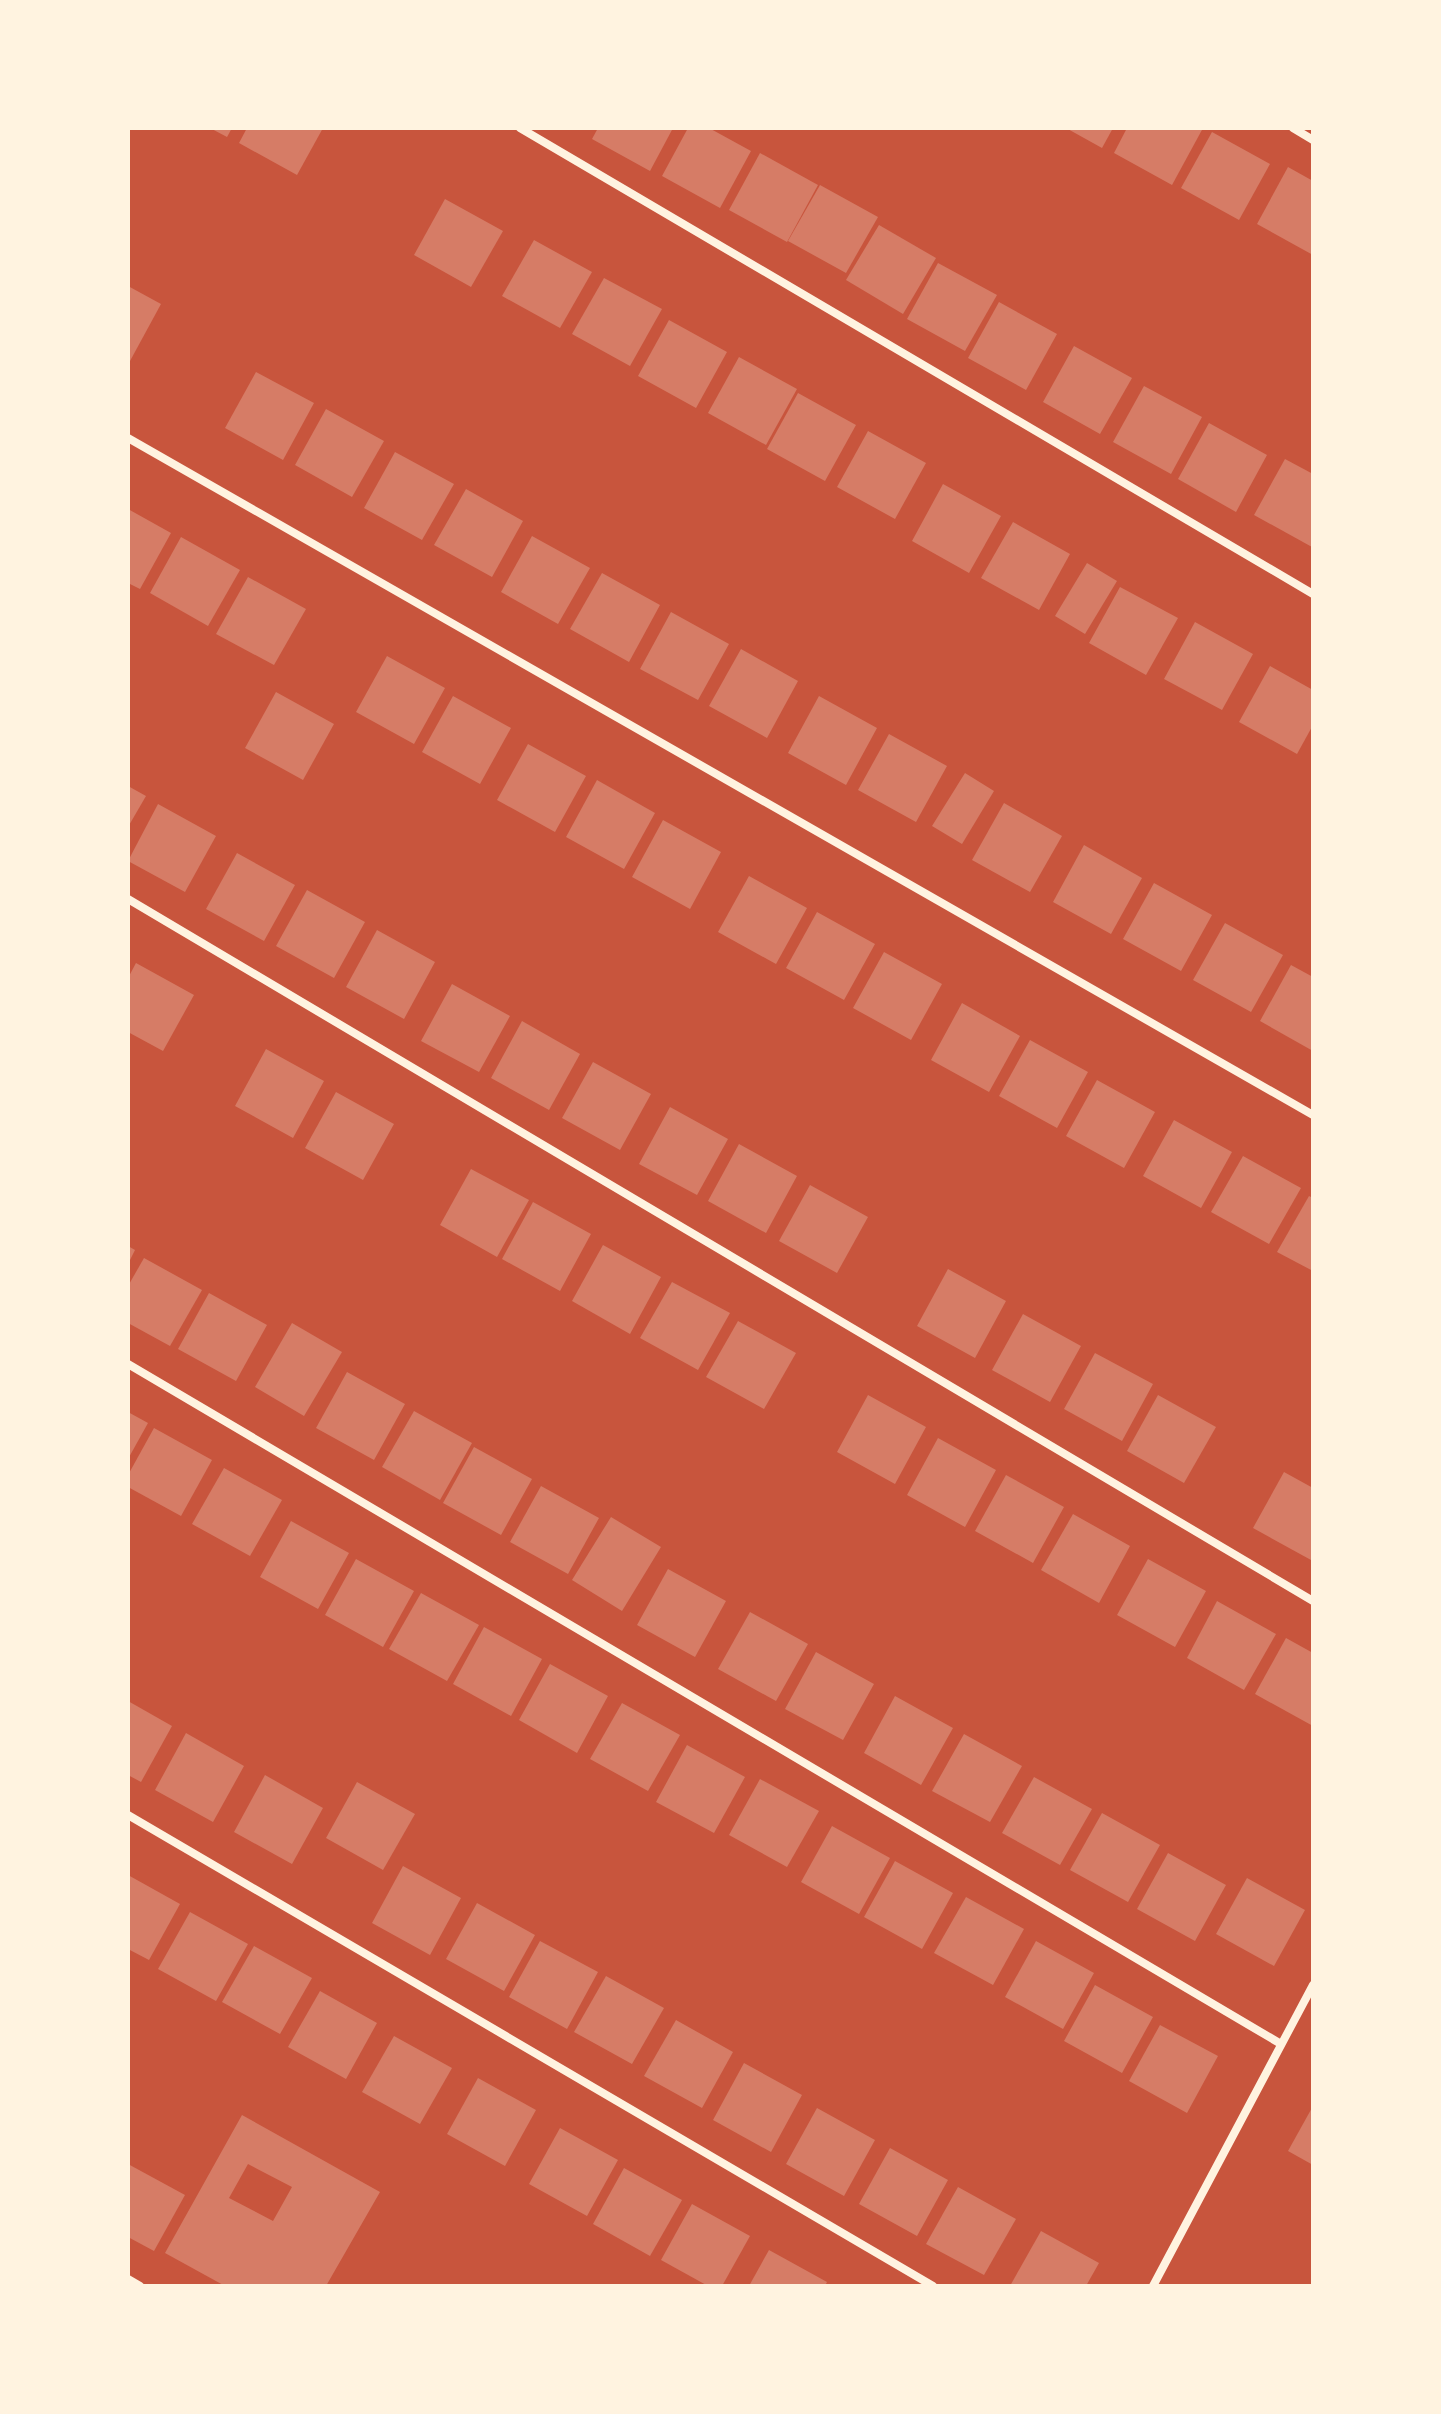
<svg xmlns="http://www.w3.org/2000/svg" width="1441" height="2414" font-family="'Asap Condensed',sans-serif">
  <style>
    .building { fill: #d67c66; fill-rule: evenodd }
    .lines { fill: none; stroke-linecap: round; stroke-linejoin: round }
    .minor { stroke: #fff3e0; stroke-width: 8 }
  </style>
  <rect width="100%" height="100%" fill="#c8553d"/>
  <!-- building -->
  <g class="building">
    <path d="M 210,128 L 232,128 L 227,137 Z"/>
    <path d="M 247,128 L 323,128 L 297,175 L 239,143 Z"/>
    <path d="M 598,128 L 673,128 L 650,171 L 592,139 Z"/>
    <path d="M 688,128 L 709,128 L 751,151 L 720,208 L 662,176 Z"/>
    <path d="M 1066,128 L 1113,128 L 1102,148 Z"/>
    <path d="M 1127,128 L 1203,128 L 1172,185 L 1114,153 Z"/>
    <path d="M 1212,132 L 1270,164 L 1239,220 L 1181,188 Z"/>
    <path d="M 760,153 L 818,185 L 787,242 L 729,210 Z"/>
    <path d="M 1288,167 L 1313,181 L 1313,255 L 1257,224 Z"/>
    <path d="M 820,185 L 878,217 L 846,273 L 788,241 Z"/>
    <path d="M 445,199 L 503,231 L 471,287 L 414,255 Z"/>
    <path d="M 879,225 L 936,258 L 903,314 L 846,280 Z"/>
    <path d="M 534,240 L 592,272 L 560,328 L 502,296 Z"/>
    <path d="M 938,263 L 997,295 L 965,351 L 907,319 Z"/>
    <path d="M 604,278 L 662,309 L 630,366 L 572,334 Z"/>
    <path d="M 128,286 L 161,304 L 130,361 L 128,360 Z"/>
    <path d="M 999,302 L 1057,334 L 1026,390 L 968,358 Z"/>
    <path d="M 669,320 L 727,352 L 696,408 L 638,376 Z"/>
    <path d="M 1074,346 L 1132,378 L 1100,434 L 1043,402 Z"/>
    <path d="M 739,357 L 797,389 L 766,445 L 708,413 Z"/>
    <path d="M 256,372 L 314,403 L 283,460 L 225,428 Z"/>
    <path d="M 1144,386 L 1202,417 L 1171,474 L 1113,442 Z"/>
    <path d="M 798,393 L 856,425 L 825,481 L 767,449 Z"/>
    <path d="M 326,409 L 384,441 L 352,497 L 295,465 Z"/>
    <path d="M 1209,423 L 1267,455 L 1236,512 L 1178,479 Z"/>
    <path d="M 868,431 L 926,463 L 895,519 L 837,487 Z"/>
    <path d="M 395,452 L 454,484 L 422,540 L 364,508 Z"/>
    <path d="M 1285,459 L 1313,474 L 1312,547 L 1254,515 Z"/>
    <path d="M 943,484 L 1001,516 L 969,573 L 912,541 Z"/>
    <path d="M 466,489 L 523,521 L 492,577 L 434,545 Z"/>
    <path d="M 128,509 L 171,533 L 140,589 L 128,583 Z"/>
    <path d="M 1013,522 L 1070,554 L 1039,610 L 981,578 Z"/>
    <path d="M 532,536 L 590,568 L 558,624 L 501,592 Z"/>
    <path d="M 181,537 L 240,570 L 208,626 L 150,593 Z"/>
    <path d="M 1087,563 L 1117,581 L 1085,634 L 1055,616 Z"/>
    <path d="M 602,573 L 660,605 L 629,662 L 570,629 Z"/>
    <path d="M 248,577 L 306,609 L 274,665 L 216,634 Z"/>
    <path d="M 1120,587 L 1178,618 L 1146,675 L 1089,643 Z"/>
    <path d="M 671,612 L 729,644 L 698,700 L 640,669 Z"/>
    <path d="M 1195,622 L 1253,654 L 1222,710 L 1164,679 Z"/>
    <path d="M 741,649 L 798,681 L 767,738 L 709,706 Z"/>
    <path d="M 387,656 L 445,688 L 414,744 L 356,712 Z"/>
    <path d="M 1270,666 L 1313,690 L 1313,725 L 1297,754 L 1239,722 Z"/>
    <path d="M 276,692 L 334,724 L 303,780 L 245,748 Z"/>
    <path d="M 453,696 L 511,728 L 480,784 L 422,752 Z"/>
    <path d="M 819,696 L 877,728 L 846,785 L 788,753 Z"/>
    <path d="M 889,734 L 947,766 L 916,822 L 858,790 Z"/>
    <path d="M 528,744 L 586,776 L 555,832 L 497,800 Z"/>
    <path d="M 965,773 L 994,791 L 962,844 L 932,826 Z"/>
    <path d="M 597,780 L 655,813 L 624,869 L 566,837 Z"/>
    <path d="M 128,786 L 146,796 L 128,827 Z"/>
    <path d="M 1004,803 L 1062,836 L 1030,892 L 972,860 Z"/>
    <path d="M 158,804 L 216,836 L 185,892 L 128,861 Z"/>
    <path d="M 663,820 L 721,852 L 690,909 L 632,877 Z"/>
    <path d="M 1084,845 L 1142,878 L 1111,934 L 1053,902 Z"/>
    <path d="M 237,853 L 295,885 L 264,941 L 206,909 Z"/>
    <path d="M 749,876 L 807,908 L 776,964 L 718,932 Z"/>
    <path d="M 1154,883 L 1212,915 L 1181,971 L 1123,939 Z"/>
    <path d="M 307,890 L 365,922 L 334,978 L 276,946 Z"/>
    <path d="M 817,912 L 875,944 L 844,1000 L 786,968 Z"/>
    <path d="M 1225,923 L 1283,955 L 1251,1012 L 1193,980 Z"/>
    <path d="M 377,930 L 435,962 L 404,1019 L 346,987 Z"/>
    <path d="M 884,952 L 942,984 L 911,1040 L 853,1008 Z"/>
    <path d="M 136,963 L 194,995 L 163,1051 L 128,1032 L 128,978 Z"/>
    <path d="M 1291,965 L 1313,977 L 1313,1051 L 1260,1021 Z"/>
    <path d="M 452,984 L 510,1016 L 479,1072 L 421,1041 Z"/>
    <path d="M 962,1003 L 1020,1036 L 989,1092 L 931,1060 Z"/>
    <path d="M 522,1021 L 580,1054 L 549,1110 L 491,1078 Z"/>
    <path d="M 1030,1040 L 1088,1072 L 1057,1128 L 999,1096 Z"/>
    <path d="M 266,1049 L 324,1081 L 293,1138 L 235,1106 Z"/>
    <path d="M 593,1062 L 651,1094 L 620,1150 L 562,1118 Z"/>
    <path d="M 1097,1080 L 1155,1112 L 1124,1168 L 1066,1136 Z"/>
    <path d="M 336,1092 L 394,1124 L 363,1180 L 305,1148 Z"/>
    <path d="M 670,1107 L 728,1139 L 697,1195 L 639,1164 Z"/>
    <path d="M 1174,1120 L 1232,1152 L 1201,1208 L 1143,1176 Z"/>
    <path d="M 739,1144 L 797,1176 L 766,1233 L 708,1201 Z"/>
    <path d="M 1243,1156 L 1301,1188 L 1269,1244 L 1211,1212 Z"/>
    <path d="M 471,1169 L 529,1200 L 497,1257 L 440,1225 Z"/>
    <path d="M 810,1185 L 868,1217 L 837,1273 L 779,1241 Z"/>
    <path d="M 1309,1196 L 1313,1198 L 1313,1271 L 1277,1252 Z"/>
    <path d="M 533,1202 L 591,1234 L 560,1291 L 502,1259 Z"/>
    <path d="M 603,1245 L 661,1277 L 630,1334 L 572,1301 Z"/>
    <path d="M 128,1246 L 135,1250 L 128,1264 Z"/>
    <path d="M 144,1258 L 202,1290 L 170,1346 L 128,1323 L 128,1286 Z"/>
    <path d="M 948,1269 L 1006,1301 L 975,1358 L 917,1326 Z"/>
    <path d="M 672,1282 L 730,1313 L 698,1370 L 640,1338 Z"/>
    <path d="M 209,1293 L 267,1325 L 236,1381 L 178,1349 Z"/>
    <path d="M 1023,1314 L 1081,1346 L 1050,1402 L 992,1370 Z"/>
    <path d="M 738,1321 L 796,1353 L 764,1409 L 706,1377 Z"/>
    <path d="M 292,1323 L 342,1352 L 304,1416 L 255,1387 Z"/>
    <path d="M 1095,1353 L 1153,1384 L 1122,1441 L 1064,1409 Z"/>
    <path d="M 347,1372 L 405,1404 L 374,1460 L 316,1428 Z"/>
    <path d="M 868,1395 L 926,1427 L 895,1484 L 837,1452 Z"/>
    <path d="M 1158,1395 L 1216,1427 L 1184,1483 L 1127,1451 Z"/>
    <path d="M 414,1411 L 472,1443 L 440,1500 L 382,1467 Z"/>
    <path d="M 128,1412 L 148,1423 L 128,1459 Z"/>
    <path d="M 154,1428 L 212,1460 L 181,1516 L 128,1487 L 128,1475 Z"/>
    <path d="M 938,1438 L 996,1470 L 965,1527 L 907,1495 Z"/>
    <path d="M 474,1447 L 532,1479 L 501,1535 L 443,1503 Z"/>
    <path d="M 224,1468 L 282,1500 L 250,1556 L 192,1524 Z"/>
    <path d="M 1284,1472 L 1313,1488 L 1313,1556 L 1311,1560 L 1253,1528 Z"/>
    <path d="M 1006,1475 L 1064,1507 L 1033,1563 L 975,1531 Z"/>
    <path d="M 541,1486 L 599,1518 L 568,1574 L 510,1542 Z"/>
    <path d="M 1073,1514 L 1130,1546 L 1099,1603 L 1041,1570 Z"/>
    <path d="M 611,1517 L 661,1547 L 622,1611 L 572,1580 Z"/>
    <path d="M 291,1521 L 349,1553 L 318,1609 L 260,1577 Z"/>
    <path d="M 356,1559 L 414,1591 L 383,1647 L 325,1615 Z"/>
    <path d="M 1148,1559 L 1206,1591 L 1175,1647 L 1117,1615 Z"/>
    <path d="M 668,1569 L 726,1601 L 695,1657 L 637,1625 Z"/>
    <path d="M 421,1593 L 479,1625 L 447,1681 L 389,1649 Z"/>
    <path d="M 1217,1601 L 1276,1634 L 1244,1690 L 1187,1658 Z"/>
    <path d="M 750,1612 L 808,1644 L 776,1701 L 718,1669 Z"/>
    <path d="M 484,1627 L 542,1659 L 511,1716 L 453,1684 Z"/>
    <path d="M 1286,1638 L 1313,1653 L 1313,1726 L 1255,1694 Z"/>
    <path d="M 816,1652 L 874,1684 L 843,1740 L 785,1709 Z"/>
    <path d="M 550,1664 L 608,1696 L 577,1753 L 519,1720 Z"/>
    <path d="M 895,1696 L 953,1728 L 921,1785 L 864,1753 Z"/>
    <path d="M 128,1701 L 172,1726 L 141,1782 L 128,1775 Z"/>
    <path d="M 622,1703 L 680,1735 L 648,1791 L 590,1759 Z"/>
    <path d="M 186,1733 L 244,1766 L 213,1822 L 155,1790 Z"/>
    <path d="M 964,1734 L 1022,1766 L 990,1822 L 932,1791 Z"/>
    <path d="M 687,1745 L 745,1777 L 714,1833 L 656,1802 Z"/>
    <path d="M 265,1775 L 323,1808 L 292,1864 L 234,1832 Z"/>
    <path d="M 1034,1777 L 1092,1809 L 1060,1865 L 1002,1833 Z"/>
    <path d="M 760,1779 L 819,1811 L 787,1867 L 729,1835 Z"/>
    <path d="M 357,1782 L 415,1814 L 383,1870 L 326,1838 Z"/>
    <path d="M 1102,1813 L 1160,1845 L 1128,1902 L 1070,1870 Z"/>
    <path d="M 832,1826 L 890,1858 L 859,1914 L 801,1882 Z"/>
    <path d="M 1168,1853 L 1226,1885 L 1195,1941 L 1137,1909 Z"/>
    <path d="M 895,1861 L 953,1893 L 922,1949 L 864,1917 Z"/>
    <path d="M 403,1866 L 461,1898 L 430,1955 L 372,1923 Z"/>
    <path d="M 128,1875 L 180,1904 L 149,1960 L 128,1949 Z"/>
    <path d="M 1247,1878 L 1305,1910 L 1274,1966 L 1216,1934 Z"/>
    <path d="M 966,1897 L 1024,1929 L 993,1985 L 934,1953 Z"/>
    <path d="M 477,1903 L 535,1935 L 504,1991 L 446,1959 Z"/>
    <path d="M 190,1912 L 248,1944 L 216,2001 L 158,1969 Z"/>
    <path d="M 540,1941 L 598,1972 L 567,2029 L 509,1997 Z"/>
    <path d="M 1036,1941 L 1094,1973 L 1063,2029 L 1005,1997 Z"/>
    <path d="M 254,1946 L 312,1978 L 280,2034 L 222,2002 Z"/>
    <path d="M 606,1976 L 664,2008 L 632,2064 L 574,2032 Z"/>
    <path d="M 1095,1985 L 1153,2017 L 1122,2073 L 1064,2041 Z"/>
    <path d="M 320,1991 L 377,2023 L 346,2079 L 288,2047 Z"/>
    <path d="M 676,2020 L 733,2052 L 702,2108 L 644,2076 Z"/>
    <path d="M 1160,2025 L 1218,2056 L 1187,2113 L 1129,2081 Z"/>
    <path d="M 394,2036 L 452,2068 L 420,2124 L 362,2092 Z"/>
    <path d="M 744,2063 L 802,2095 L 771,2152 L 713,2120 Z"/>
    <path d="M 478,2078 L 536,2110 L 505,2166 L 447,2134 Z"/>
    <path d="M 1313,2106 L 1313,2165 L 1288,2151 Z"/>
    <path d="M 817,2108 L 875,2140 L 844,2196 L 786,2164 Z"/>
    <path d="M 242,2115 L 380,2192 L 326,2286 L 225,2286 L 165,2253 ZM 248,2164 L 292,2187 L 273,2221 L 229,2198 Z"/>
    <path d="M 560,2128 L 618,2160 L 587,2216 L 529,2184 Z"/>
    <path d="M 890,2148 L 948,2180 L 917,2236 L 859,2204 Z"/>
    <path d="M 128,2164 L 185,2195 L 154,2251 L 128,2237 Z"/>
    <path d="M 624,2168 L 682,2200 L 650,2256 L 593,2224 Z"/>
    <path d="M 958,2187 L 1016,2219 L 984,2275 L 926,2244 Z"/>
    <path d="M 692,2204 L 750,2236 L 722,2286 L 708,2286 L 661,2260 Z"/>
    <path d="M 1041,2231 L 1099,2263 L 1086,2286 L 1010,2286 Z"/>
    <path d="M 769,2250 L 827,2282 L 825,2286 L 749,2286 Z"/>
  </g>
  <g class="lines">
    <!-- minor -->
    <g class="minor">
      <path d="M 520,128 L 1313,594"/>
      <path d="M 1293,128 L 1313,140"/>
      <path d="M 128,438 L 1313,1115"/>
      <path d="M 128,899 L 1313,1601"/>
      <path d="M 128,1364 L 1281,2044"/>
      <path d="M 128,1815 L 933,2286"/>
      <path d="M 128,2279 L 140,2286"/>
      <path d="M 1153,2286 L 1313,1985"/>
    </g>
  </g>
  <!-- border -->
  <rect width="1441" height="2414" fill="none" stroke="#fff3e0" stroke-width="260"/>
</svg>
